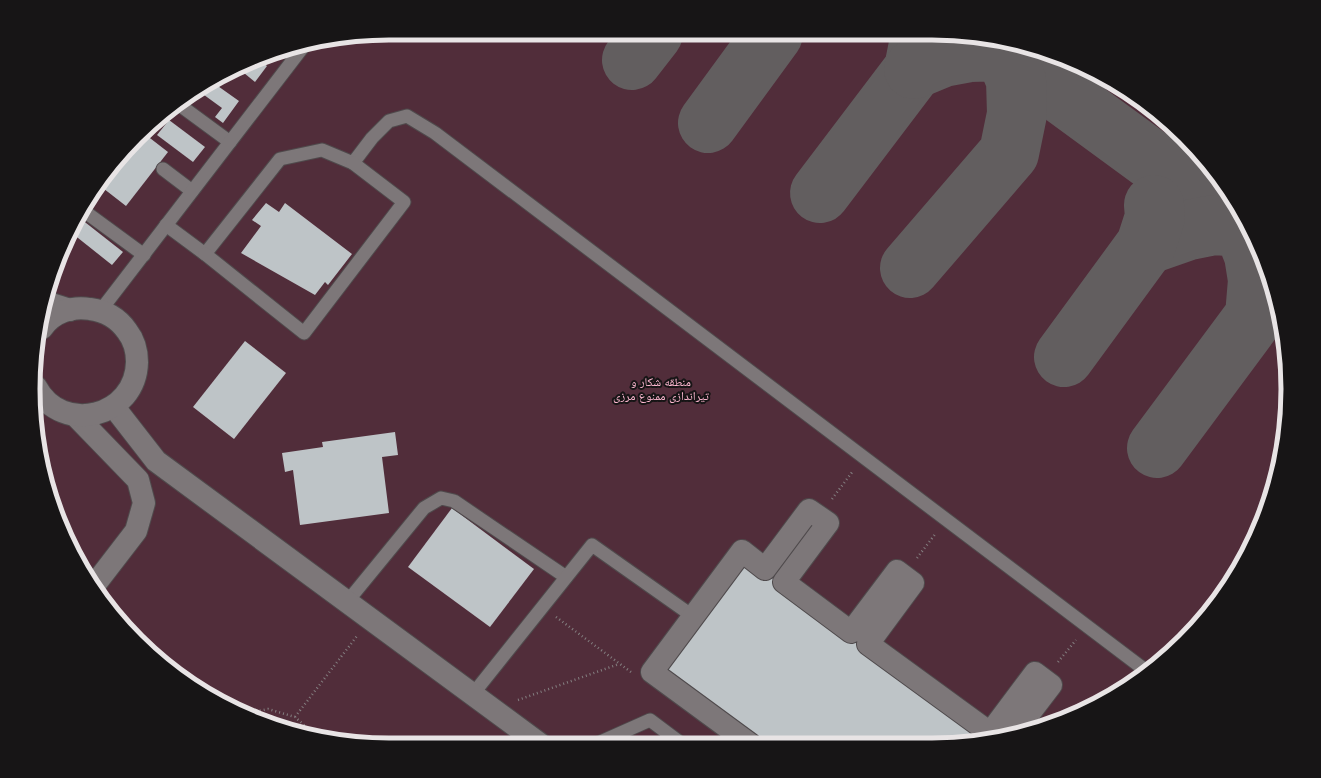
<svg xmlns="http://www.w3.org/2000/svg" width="1321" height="778" font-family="Inter,'Noto Naskh Arabic',sans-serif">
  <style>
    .green { fill: #512d3a }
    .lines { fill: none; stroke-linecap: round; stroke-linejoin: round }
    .taxiway { stroke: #625e5f; stroke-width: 60 }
    .building { fill: #bec4c7 }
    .lane-casing { stroke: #4f4a4c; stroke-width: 15 }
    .street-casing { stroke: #4f4a4c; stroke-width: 24 }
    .secondary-casing { stroke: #4f4a4c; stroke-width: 24 }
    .path { stroke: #847f80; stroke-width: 2.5; stroke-dasharray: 1 3; stroke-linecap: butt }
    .lane { stroke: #7d7779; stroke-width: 13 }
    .street { stroke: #7d7779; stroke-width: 22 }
    .secondary { stroke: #7d7779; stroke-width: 22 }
    .labels { text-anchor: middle; stroke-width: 4; stroke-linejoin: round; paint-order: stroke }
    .park-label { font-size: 12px; fill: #ffb9d2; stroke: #171516 }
    .rim { fill: none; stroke: #e8e4e5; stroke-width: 5 }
  </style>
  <rect width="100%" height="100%" fill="#312c2d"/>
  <!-- green -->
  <path class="green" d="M 389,33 L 956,34 L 1046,52 L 1130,93 L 1184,137 L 1228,191 L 1261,253 L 1281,319 L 1288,389 L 1281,458 L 1261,525 L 1228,587 L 1184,641 L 1110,697 L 1046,726 L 956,744 L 365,744 L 275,726 L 191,685 L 121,624 L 60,525 L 34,412 L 45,297 L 93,191 L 172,106 L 275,52 Z"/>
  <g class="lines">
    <!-- taxiway -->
    <g class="taxiway">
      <path d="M 992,43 L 1250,232"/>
      <path d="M 632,60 L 653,33"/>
      <path d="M 708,123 L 773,34"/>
      <path d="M 820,193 L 914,69 L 919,44 L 918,34"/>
      <path d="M 1146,245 L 1189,230 L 1214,225 L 1243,227 L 1254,255 L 1258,280 L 1255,316 L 1157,448"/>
      <path d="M 910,268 L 1009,153 L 1017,114 L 1016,80 L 1004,51 L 970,52 L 943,57 L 914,69"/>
      <path d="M 1064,357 L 1146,245 L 1155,217 L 1154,205"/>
    </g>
  </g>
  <!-- building -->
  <g class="building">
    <path d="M 259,60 L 267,66 L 255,82 L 244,73 L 251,65 Z"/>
    <path d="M 215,84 L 239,101 L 223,123 L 215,117 L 222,108 L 200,92 Z"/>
    <path d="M 169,120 L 205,147 L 193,162 L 157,135 Z"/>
    <path d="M 146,135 L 168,152 L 126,206 L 99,185 Z"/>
    <path d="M 266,203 L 279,212 L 285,203 L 352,254 L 328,285 L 325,282 L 315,295 L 241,253 L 261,226 L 252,220 Z"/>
    <path d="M 81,219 L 123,252 L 112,265 L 73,234 Z"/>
    <path d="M 245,341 L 286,373 L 234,439 L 193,407 Z"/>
    <path d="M 395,432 L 398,455 L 382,457 L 389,513 L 300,525 L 293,470 L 285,472 L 282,453 L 323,447 L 322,442 Z"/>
    <path d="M 452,508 L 534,569 L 490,627 L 408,567 Z"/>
    <path d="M 809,510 L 828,523 L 784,582 L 990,733 L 1035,673 L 1015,732 L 956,744 L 750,744 L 652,672 L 732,565 L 765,569 Z"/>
  </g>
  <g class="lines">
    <!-- lane casing -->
    <g class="lane-casing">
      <g id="lane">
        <path d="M 181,106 L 230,142"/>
        <path d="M 163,169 L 192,191"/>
        <path d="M 84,211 L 144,255"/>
        <path d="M 166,225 L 205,254 L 280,159 L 322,150 L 353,163 L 372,138 L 389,121 L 407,116 L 435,133 L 1145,670"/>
        <path d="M 205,254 L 304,333 L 404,202 L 353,163"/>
        <path d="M 101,310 L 303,47"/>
        <path d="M 347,602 L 424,508 L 441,498 L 454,501 L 566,577"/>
        <path d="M 473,694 L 592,545 L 684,610"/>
        <path d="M 596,744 L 650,720 L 682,744"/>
      </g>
    </g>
    <!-- street casing -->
    <g class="street-casing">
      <g id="street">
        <path d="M 114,407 L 156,461 L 540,744"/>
        <path d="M 76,416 L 138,480 L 144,503 L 136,531 L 96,583"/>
        <path d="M 750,744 L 652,672 L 742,551 L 765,569 L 809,510 L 828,523 L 784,582 L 851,632 L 897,571 L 913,583 L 868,644 L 990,733 L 1035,673 L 1051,685 L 1015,732"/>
      </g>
    </g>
    <!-- secondary casing -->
    <g class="secondary-casing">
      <g id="secondary">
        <path d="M 45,302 L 70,310"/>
        <path d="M 36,387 C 62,436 136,417 137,362 C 137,351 134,340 127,331 C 118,318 106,311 90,309 C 72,306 53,312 42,328"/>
      </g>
    </g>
    <!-- path -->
    <g class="path">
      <path d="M 832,499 L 853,471"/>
      <path d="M 917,558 L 936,533"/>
      <path d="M 556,617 L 631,672"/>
      <path d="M 158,656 L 206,692"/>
      <path d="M 1058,662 L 1076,640"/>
      <path d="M 518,700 L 619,664"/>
      <path d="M 248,713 L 268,709 L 295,717 L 314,734"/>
      <path d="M 295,717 L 357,636"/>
    </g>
    <!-- lane -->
    <use href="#lane" class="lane"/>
    <!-- street -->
    <use href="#street" class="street"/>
    <!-- secondary -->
    <use href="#secondary" class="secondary"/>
  </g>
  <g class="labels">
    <!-- park labels -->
    <g class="park-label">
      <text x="661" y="386">منطقه شکار و<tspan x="661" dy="14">تیراندازی ممنوع مرزی</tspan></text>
    </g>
  </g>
  <!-- crop -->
  <path d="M0 0H1321V778H0ZM389 40H932A349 349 0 0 1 1281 389V389A349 349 0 0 1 932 738H389A349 349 0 0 1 40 389V389A349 349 0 0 1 389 40Z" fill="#171516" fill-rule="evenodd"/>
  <path class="rim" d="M389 40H932A349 349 0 0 1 1281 389V389A349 349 0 0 1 932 738H389A349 349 0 0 1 40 389V389A349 349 0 0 1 389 40Z"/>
</svg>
